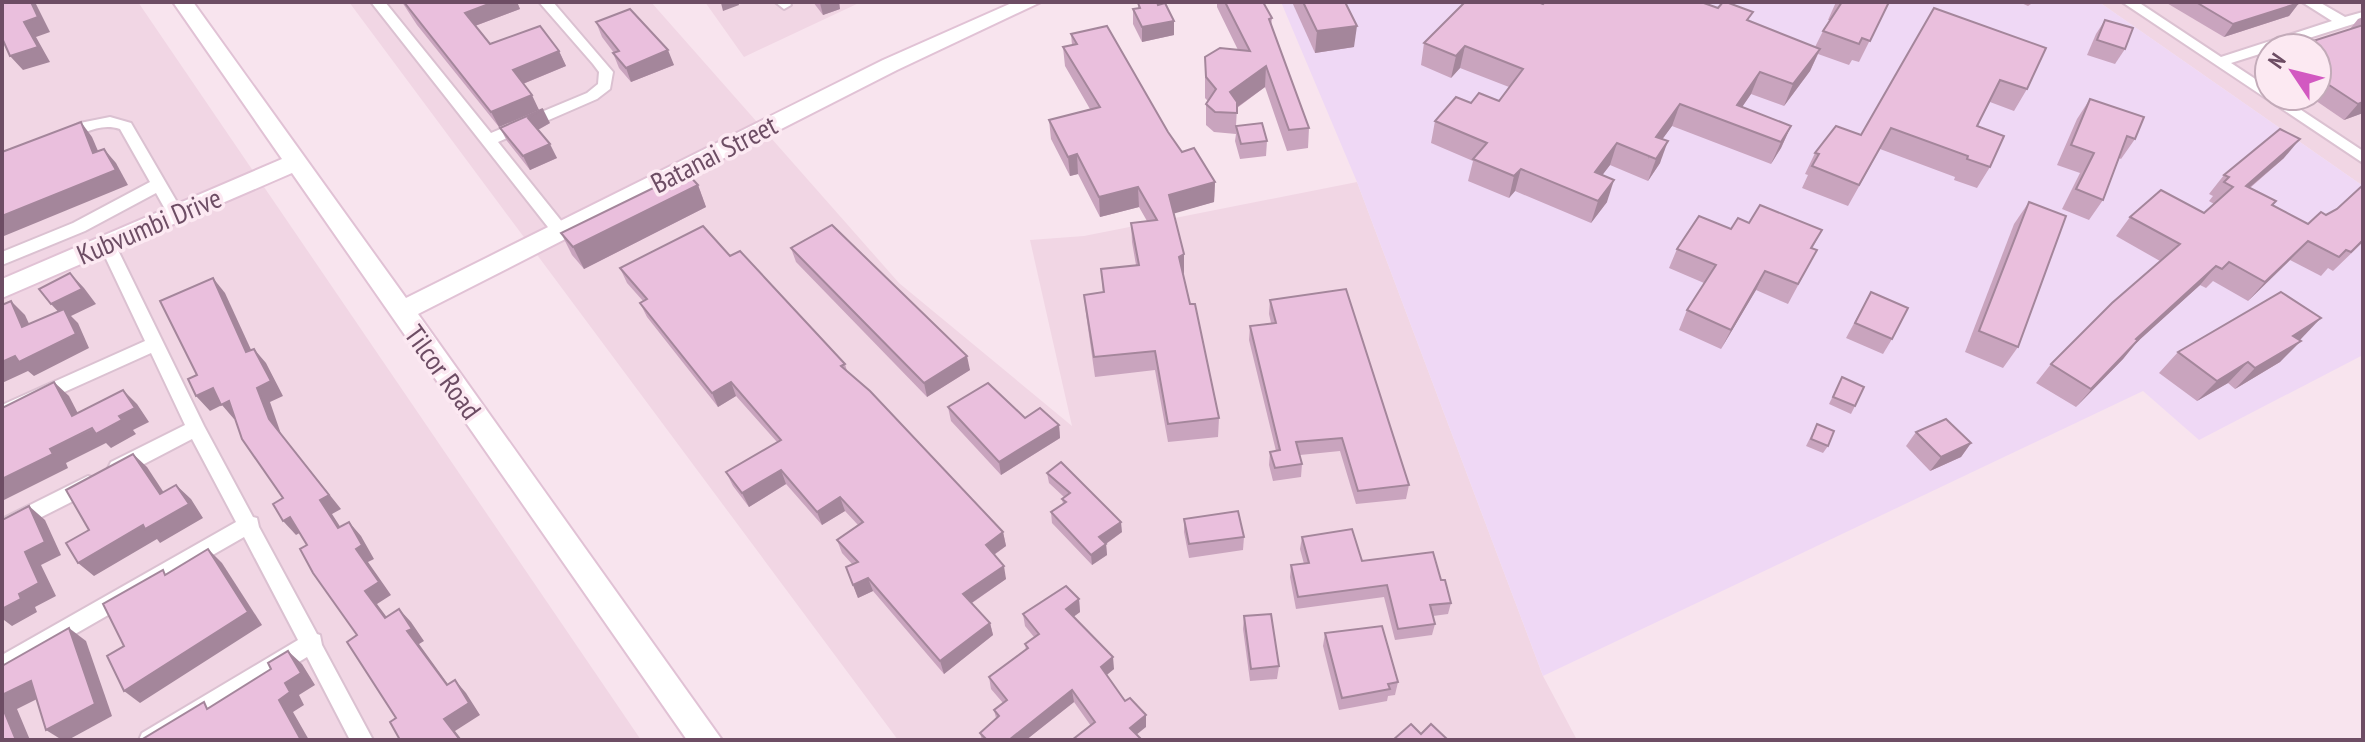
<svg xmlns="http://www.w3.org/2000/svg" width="2365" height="742" font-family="'PT Sans Narrow',sans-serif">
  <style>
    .residential { fill: #f1d6e4; fill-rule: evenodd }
    .medical { fill: #efd8f5 }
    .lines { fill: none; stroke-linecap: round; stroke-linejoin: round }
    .street-casing { stroke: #dbc1d1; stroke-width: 4 }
    .secondary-casing { stroke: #e1c2d5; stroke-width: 4 }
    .street { fill: #fff; fill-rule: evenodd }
    .secondary { fill: #fff; fill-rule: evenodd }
    .wall { fill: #c9a4be }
    .shaded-wall { fill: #a4869b }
    .building { fill: #eabfdd; stroke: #a4869b; stroke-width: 2 }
    .labels { text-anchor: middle; stroke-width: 7; stroke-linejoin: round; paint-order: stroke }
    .street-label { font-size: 28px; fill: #6d4d64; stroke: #fce9f2 }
  </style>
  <rect width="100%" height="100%" fill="#f8e4ee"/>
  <!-- residential -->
  <g class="residential">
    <path d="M 2,2 L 138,2 L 641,740 L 2,740 Z"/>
    <path d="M 349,2 L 651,2 L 899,283 L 1072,426 L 1030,240 L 1084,236 L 1357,182 L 1543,676 L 1577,740 L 898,740 Z"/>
    <path d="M 705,2 L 861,2 L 744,57 Z"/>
    <path d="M 2099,2 L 2363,2 L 2363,186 ZM 2269,48 L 2317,48 L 2317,96 L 2269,96 Z"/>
  </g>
  <!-- medical -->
  <path class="medical" d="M 1281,2 L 2099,2 L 2363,186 L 2363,355 L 2199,440 L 2143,391 L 1543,676 L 1357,182 Z"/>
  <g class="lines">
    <!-- street casing -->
    <g class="street-casing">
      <g id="street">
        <path d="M 371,2 L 385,2 L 491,133 L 587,93 L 598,84 L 599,72 L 593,64 L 539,2 L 553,2 L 613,72 L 610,89 L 597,99 L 498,142 L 567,228 L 569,232 L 567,236 L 555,236 Z"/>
        <path d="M 775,2 L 789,2 L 791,5 L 784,9 Z"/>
        <path d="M 2122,2 L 2138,2 L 2221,57 L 2332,21 L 2302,2 L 2319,2 L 2345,17 L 2363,12 L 2363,21 L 2277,48 L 2269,48 L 2269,51 L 2231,63 L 2269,88 L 2269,96 L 2280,96 L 2363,151 L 2363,163 Z"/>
        <path d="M 110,117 L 131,123 L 184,214 L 182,218 L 170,218 L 156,193 L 85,231 L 2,265 L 2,252 L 73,223 L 150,182 L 120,129 C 99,122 82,135 62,141 L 54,136 L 80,123 Z"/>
        <path d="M 107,238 L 115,244 L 204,426 L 253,517 L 257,518 L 259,527 L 317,634 L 320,635 L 322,645 L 373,740 L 350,740 L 307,657 L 170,740 L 139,740 L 142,733 L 298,640 L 244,537 L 2,676 L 2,655 L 236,522 L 192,439 L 125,474 L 118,476 L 111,474 L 108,468 L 111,462 L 185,425 L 151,353 L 2,420 L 2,405 L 145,341 L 99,244 Z"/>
        <path d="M 88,476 L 95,478 L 98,484 L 95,490 L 2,537 L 2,519 Z"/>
      </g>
    </g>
    <!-- secondary casing -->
    <g class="secondary-casing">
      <path id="secondary" d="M 173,2 L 193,2 L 406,298 L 883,60 L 1014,2 L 1041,2 L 897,70 L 418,314 L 722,740 L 687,740 L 292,173 L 2,298 L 2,279 L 282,159 Z"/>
    </g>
    <!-- street -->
    <use href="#street" class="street"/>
    <!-- secondary -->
    <use href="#secondary" class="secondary"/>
  </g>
  <!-- wall -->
  <g class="wall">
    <path d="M 402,2 L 517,2 L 520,9 L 475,26 L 490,44 L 559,51 L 566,66 L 523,84 L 539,110 L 499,127 L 417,25 Z"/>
    <path d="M 813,2 L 839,2 L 840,9 L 823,15 Z"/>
    <path d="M 1217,2 L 1263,2 L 1272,18 L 1271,26 L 1309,128 L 1308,148 L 1287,151 L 1265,87 L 1237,108 L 1236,126 L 1267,141 L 1266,156 L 1240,159 L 1235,141 L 1236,134 L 1214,132 L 1206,125 L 1206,104 L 1208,101 L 1205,98 L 1205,57 L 1238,50 L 1217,7 Z"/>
    <path d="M 1292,2 L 1345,2 L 1354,47 L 1315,53 Z"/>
    <path d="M 1836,2 L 1889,2 L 1859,62 L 1852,60 L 1849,65 L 1818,54 L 1810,71 L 1784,106 L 1751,94 L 1742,107 L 1791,126 L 1781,148 L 1771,164 L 1672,126 L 1662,139 L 1660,163 L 1648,181 L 1610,165 L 1602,175 L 1607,202 L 1591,223 L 1515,191 L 1509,198 L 1468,181 L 1473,161 L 1431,143 L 1435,121 L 1471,103 L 1499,101 L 1509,87 L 1460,68 L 1451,78 L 1421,65 L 1424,43 L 1543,4 L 1749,21 L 1815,47 L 1823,31 L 1830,20 L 1828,20 Z"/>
    <path d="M 2019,2 L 2034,2 L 2028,6 Z"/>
    <path d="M 2165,2 L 2297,2 L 2299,3 L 2289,16 L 2224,37 Z"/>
    <path d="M 1138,3 L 1174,35 L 1142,42 L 1133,24 L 1133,9 L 1138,8 Z"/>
    <path d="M 1934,8 L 2027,89 L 2014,111 L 1990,102 L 1977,126 L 1990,167 L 1977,188 L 1954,180 L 1955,177 L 1880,149 L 1848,206 L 1802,188 L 1808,175 L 1805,174 L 1815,153 L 1861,135 Z"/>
    <path d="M 2363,17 L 2363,113 L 2344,120 L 2309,96 L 2317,96 L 2317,48 L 2350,29 L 2358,19 Z"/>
    <path d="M 2105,20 L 2125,49 L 2115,64 L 2087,55 L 2096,34 Z"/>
    <path d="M 596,22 L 674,65 L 631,82 L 619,68 L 613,53 L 614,53 L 602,37 Z"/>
    <path d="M 1071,34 L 1168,132 L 1182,152 L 1215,182 L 1214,202 L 1173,213 L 1184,273 L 1183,274 L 1219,418 L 1218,437 L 1168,442 L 1155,370 L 1095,377 L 1086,314 L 1084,295 L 1103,293 L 1101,269 L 1136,265 L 1132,242 L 1131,223 L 1147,221 L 1139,207 L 1100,217 L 1078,174 L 1070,176 L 1051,139 L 1049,120 L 1090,109 L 1065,66 L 1063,47 L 1072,45 Z"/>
    <path d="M 2090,99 L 2135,139 L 2121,159 L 2119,158 L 2103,200 L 2089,220 L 2062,209 L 2080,173 L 2057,165 L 2077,119 Z"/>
    <path d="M 550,123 L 538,130 L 557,158 L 530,170 L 507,141 L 500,128 Z"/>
    <path d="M 2284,158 L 2250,188 L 2272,206 L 2308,224 L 2363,242 L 2333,271 L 2328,268 L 2321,276 L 2290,260 L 2248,301 L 2213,281 L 2206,288 L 2200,285 L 2136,343 L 2123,359 L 2076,407 L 2036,383 L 2051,364 L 2160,261 L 2116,236 L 2130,217 L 2204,213 L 2214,204 L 2209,201 L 2213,196 L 2209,194 L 2224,175 Z"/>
    <path d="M 698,185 L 706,207 L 584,269 L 572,255 L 561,233 Z"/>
    <path d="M 2029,202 L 2018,347 L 2003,368 L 1965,352 L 2014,224 Z"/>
    <path d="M 1749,223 L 1822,230 L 1812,249 L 1817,250 L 1788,304 L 1756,290 L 1721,349 L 1679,330 L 1687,310 L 1704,283 L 1669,268 L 1677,249 Z"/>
    <path d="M 791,248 L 970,370 L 927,397 L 796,262 Z"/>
    <path d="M 730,256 L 845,364 L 847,371 L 1003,532 L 1006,546 L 994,555 L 1006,579 L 972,603 L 990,623 L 993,635 L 944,674 L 873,591 L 858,598 L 846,567 L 852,564 L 842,553 L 837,540 L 858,525 L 845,511 L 822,525 L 786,484 L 749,507 L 733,486 L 726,472 L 777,442 L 736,396 L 718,407 L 647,317 L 640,303 L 643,301 L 627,283 L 620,268 Z"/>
    <path d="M 1871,292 L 1892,339 L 1883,354 L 1846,338 Z"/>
    <path d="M 1270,300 L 1409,485 L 1406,499 L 1356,504 L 1340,451 L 1300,455 L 1302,464 L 1301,477 L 1273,481 L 1269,465 L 1270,452 L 1276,451 L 1249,340 L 1250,326 L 1271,323 L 1269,314 Z"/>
    <path d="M 2299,340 L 2280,362 L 2235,389 L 2228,383 L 2197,401 L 2159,373 L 2178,352 Z"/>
    <path d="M 1842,377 L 1855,406 L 1851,414 L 1829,404 Z"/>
    <path d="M 948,407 L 1059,425 L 1060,438 L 1001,475 L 951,421 Z"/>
    <path d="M 1817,424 L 1828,446 L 1823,453 L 1806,446 Z"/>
    <path d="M 1916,432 L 1971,443 L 1961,457 L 1930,471 L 1906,446 Z"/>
    <path d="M 1047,473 L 1122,532 L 1106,544 L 1107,555 L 1092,565 L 1052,523 L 1051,512 L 1063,504 L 1062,499 L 1064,497 L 1049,483 Z"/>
    <path d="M 1184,519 L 1244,537 L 1243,550 L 1189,558 L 1184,532 Z"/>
    <path d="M 1302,537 L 1362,561 L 1451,603 L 1448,614 L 1433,616 L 1435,624 L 1432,635 L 1395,640 L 1384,597 L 1296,609 L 1290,577 L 1291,565 L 1304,564 L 1300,549 Z"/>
    <path d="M 1079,599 L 1080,612 L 1074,616 L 1114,669 L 1106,675 L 1125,701 L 1146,727 L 1091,726 L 1074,702 L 1026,740 L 982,740 L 980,733 L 996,718 L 994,710 L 1003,703 L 991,689 L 989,677 L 1026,650 L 1025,644 L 1034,637 L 1025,626 L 1023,614 Z"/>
    <path d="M 1244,616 L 1279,666 L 1277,679 L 1250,681 L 1243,629 Z"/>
    <path d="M 1325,633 L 1398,682 L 1395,695 L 1388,696 L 1387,701 L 1339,710 L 1323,646 Z"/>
  </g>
  <!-- shaded-wall -->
  <g class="shaded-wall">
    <path d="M 31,2 L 35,2 L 50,32 L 36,37 L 50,62 L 23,70 L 10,56 L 24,22 Z"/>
    <path d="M 494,2 L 517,2 L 520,9 L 472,27 L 465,13 Z"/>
    <path d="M 725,2 L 738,2 L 739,5 L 723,11 L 721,3 Z"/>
    <path d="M 823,2 L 839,2 L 840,9 L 823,15 L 820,3 Z"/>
    <path d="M 2299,3 L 2289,16 L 2224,37 L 2233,24 Z"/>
    <path d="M 1174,21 L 1174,35 L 1142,42 L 1142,27 Z"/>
    <path d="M 1357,26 L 1354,47 L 1315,53 L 1317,31 Z"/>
    <path d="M 1465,46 L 1460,68 L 1451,78 L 1456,56 Z"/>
    <path d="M 1820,49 L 1810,71 L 1784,106 L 1793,84 Z"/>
    <path d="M 668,50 L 674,65 L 631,82 L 626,68 Z"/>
    <path d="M 559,51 L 566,66 L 520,85 L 513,70 Z"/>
    <path d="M 1266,66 L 1265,87 L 1229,113 L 1230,92 Z"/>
    <path d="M 1760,72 L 1751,94 L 1731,123 L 1737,105 Z"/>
    <path d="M 532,95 L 539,110 L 499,127 L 491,112 Z"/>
    <path d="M 2363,102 L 2363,113 L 2344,120 L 2358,104 Z"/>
    <path d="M 1680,104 L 1672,126 L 1648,159 L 1656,137 Z"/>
    <path d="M 543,109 L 550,123 L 534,132 L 528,118 Z"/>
    <path d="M 81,122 L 92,137 L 105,167 L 93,153 Z"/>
    <path d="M 1791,126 L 1781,148 L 1771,164 L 1781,142 Z"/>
    <path d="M 2300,139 L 2284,158 L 2230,204 L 2246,186 Z"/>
    <path d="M 1668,141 L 1660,163 L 1648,181 L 1656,159 Z"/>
    <path d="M 1617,143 L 1610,165 L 1588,194 L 1595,172 Z"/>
    <path d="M 550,144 L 557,158 L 530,170 L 523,156 Z"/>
    <path d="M 104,149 L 116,163 L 128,185 L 4,236 L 2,234 L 2,216 Z"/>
    <path d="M 1077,154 L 1078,174 L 1070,176 L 1068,157 Z"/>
    <path d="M 1521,169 L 1515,191 L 1509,198 L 1514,176 Z"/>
    <path d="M 1614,180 L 1607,202 L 1591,223 L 1598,201 Z"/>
    <path d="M 1215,182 L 1214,202 L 1169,215 L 1169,195 Z"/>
    <path d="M 698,185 L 706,207 L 584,269 L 573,247 Z"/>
    <path d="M 1138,187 L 1139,207 L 1100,217 L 1099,197 Z"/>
    <path d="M 2308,241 L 2290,260 L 2248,301 L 2265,282 Z"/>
    <path d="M 1184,254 L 1184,273 L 1179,277 L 1179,257 Z"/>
    <path d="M 2216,266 L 2200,285 L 2136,343 L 2123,359 L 2076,407 L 2136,339 Z"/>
    <path d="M 1765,271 L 1756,290 L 1721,349 L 1731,330 Z"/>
    <path d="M 70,273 L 84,288 L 96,304 L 71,316 L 78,323 L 89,348 L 34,376 L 28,371 L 2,383 L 2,362 L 65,319 L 51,304 Z"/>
    <path d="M 213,278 L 225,293 L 259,367 L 246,352 Z"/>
    <path d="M 11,301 L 25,315 L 37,341 L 22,327 Z"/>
    <path d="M 2321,318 L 2300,340 L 2272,357 L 2293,336 Z"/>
    <path d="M 2301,341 L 2280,362 L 2235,389 L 2255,368 Z"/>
    <path d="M 254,349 L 266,363 L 283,396 L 270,402 L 281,434 L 341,509 L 332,514 L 350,542 L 338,528 L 269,419 L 257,388 Z"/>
    <path d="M 967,356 L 970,370 L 927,397 L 924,383 Z"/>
    <path d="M 2248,362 L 2228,383 L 2197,401 L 2217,381 Z"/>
    <path d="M 54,382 L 69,396 L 87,431 L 72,416 Z"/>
    <path d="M 731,382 L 736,396 L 718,407 L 712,393 Z"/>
    <path d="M 213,388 L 229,401 L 242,416 L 234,419 L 222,405 L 210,411 L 196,396 Z"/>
    <path d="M 123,390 L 137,404 L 149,422 L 133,430 L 136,434 L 111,448 L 106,443 L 66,463 L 68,468 L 2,501 L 2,479 L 50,449 L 119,416 Z"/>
    <path d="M 1059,425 L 1060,438 L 1001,475 L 999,462 Z"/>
    <path d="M 1971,443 L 1961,457 L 1930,471 L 1941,457 Z"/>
    <path d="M 133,454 L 147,467 L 174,508 L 160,494 Z"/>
    <path d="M 781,470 L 786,484 L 749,507 L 742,493 Z"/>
    <path d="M 176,485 L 191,499 L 203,518 L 160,543 L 157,539 L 94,576 L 78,563 L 143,525 Z"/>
    <path d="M 840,497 L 845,511 L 822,525 L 817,512 Z"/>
    <path d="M 29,506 L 45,520 L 61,555 L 41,565 L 56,596 L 35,607 L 37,612 L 12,626 L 4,620 L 2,621 L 2,609 L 19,594 Z"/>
    <path d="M 290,517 L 303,531 L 296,535 L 283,521 Z"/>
    <path d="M 349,522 L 361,536 L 374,559 L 368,562 L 391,595 L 377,604 L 397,631 L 385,618 L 365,591 Z"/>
    <path d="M 1121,522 L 1122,532 L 1100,548 L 1099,537 Z"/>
    <path d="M 1003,532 L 1006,546 L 989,558 L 986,545 Z"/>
    <path d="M 1106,544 L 1107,555 L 1092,565 L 1091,555 Z"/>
    <path d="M 208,549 L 222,563 L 262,625 L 140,703 L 124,691 Z"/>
    <path d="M 1004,566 L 1006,579 L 967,606 L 963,594 Z"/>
    <path d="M 868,578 L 873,591 L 858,598 L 853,585 Z"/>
    <path d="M 1079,599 L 1080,612 L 1068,621 L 1066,609 Z"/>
    <path d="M 399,609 L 411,622 L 424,641 L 419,644 L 458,698 L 447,685 L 407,631 Z"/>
    <path d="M 990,623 L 993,635 L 944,674 L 940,661 Z"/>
    <path d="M 69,628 L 86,641 L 112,716 L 68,740 L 62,740 L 46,730 Z"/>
    <path d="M 288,651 L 302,664 L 315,685 L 299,695 L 304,705 L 293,712 L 309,740 L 301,740 L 279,700 L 285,683 Z"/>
    <path d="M 1113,657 L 1114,669 L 1102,679 L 1101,667 Z"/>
    <path d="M 455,680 L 466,693 L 480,715 L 455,731 L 462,740 L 460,740 L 444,719 Z"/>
    <path d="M 31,681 L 49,693 L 17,709 L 30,740 L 16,740 L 2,706 L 2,695 Z"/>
    <path d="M 1072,690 L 1074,702 L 1026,740 L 1009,740 Z"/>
    <path d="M 1146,715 L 1146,727 L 1131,739 L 1130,728 Z"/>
  </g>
  <!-- building -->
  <g class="building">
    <path d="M 2,2 L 31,2 L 38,17 L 24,22 L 38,47 L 10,56 L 2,38 Z"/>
    <path d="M 404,2 L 494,2 L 465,13 L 490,44 L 540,26 L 559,51 L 513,70 L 532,95 L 491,112 Z"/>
    <path d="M 1142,2 L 1157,2 L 1158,5 L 1165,3 L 1174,21 L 1142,27 L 1133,9 L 1140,8 L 1138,3 Z"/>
    <path d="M 1225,2 L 1263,2 L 1272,18 L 1269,19 L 1309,128 L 1289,130 L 1266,66 L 1230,92 L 1237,102 L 1237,113 L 1215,112 L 1206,104 L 1216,89 L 1206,77 L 1205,57 L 1220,48 L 1250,51 Z"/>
    <path d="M 1303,2 L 1345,2 L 1357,26 L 1317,31 Z"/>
    <path d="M 1465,2 L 1538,2 L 1543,4 L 1545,2 L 1701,2 L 1718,8 L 1723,2 L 1726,2 L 1753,12 L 1747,20 L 1820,49 L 1793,84 L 1760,72 L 1737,105 L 1791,126 L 1781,142 L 1680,104 L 1656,137 L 1668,141 L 1656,159 L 1617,143 L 1595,172 L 1614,180 L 1598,201 L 1521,169 L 1514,176 L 1473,159 L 1487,143 L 1435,121 L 1456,97 L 1471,103 L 1479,93 L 1499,101 L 1523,69 L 1465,46 L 1456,56 L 1424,43 Z"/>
    <path d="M 1842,2 L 1889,2 L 1870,41 L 1862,38 L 1859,44 L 1823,31 Z"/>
    <path d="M 2196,2 L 2297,2 L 2299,3 L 2233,24 Z"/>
    <path d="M 1934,8 L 2046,48 L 2027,89 L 2000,80 L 1977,126 L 2004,136 L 1990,167 L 1967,159 L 1968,156 L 1891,128 L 1859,185 L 1812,166 L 1819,154 L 1815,153 L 1836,126 L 1861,135 Z"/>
    <path d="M 630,9 L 668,50 L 626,68 L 613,53 L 619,51 L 596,22 Z"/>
    <path d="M 2105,20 L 2133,28 L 2125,49 L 2097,40 Z"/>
    <path d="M 2363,25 L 2363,102 L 2358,104 L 2317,77 L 2317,48 L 2291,48 Z"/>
    <path d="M 1107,26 L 1168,132 L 1182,152 L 1194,148 L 1215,182 L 1169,195 L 1184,254 L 1179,257 L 1190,304 L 1195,304 L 1219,418 L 1168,424 L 1155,351 L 1094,357 L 1084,295 L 1104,292 L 1101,269 L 1139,265 L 1131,223 L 1157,220 L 1138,187 L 1099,197 L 1077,154 L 1068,157 L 1049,120 L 1100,107 L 1063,47 L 1077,44 L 1071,34 Z"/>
    <path d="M 2090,99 L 2144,117 L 2135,139 L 2127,136 L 2103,200 L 2076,189 L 2094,153 L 2071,145 Z"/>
    <path d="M 543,109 L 528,118 L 550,144 L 523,156 L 500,128 Z"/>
    <path d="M 81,122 L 93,153 L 104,149 L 116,170 L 2,216 L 2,152 Z"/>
    <path d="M 1262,123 L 1267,141 L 1241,144 L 1236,126 Z"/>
    <path d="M 2280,129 L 2300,139 L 2246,186 L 2276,201 L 2272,205 L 2308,224 L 2321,212 L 2326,215 L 2337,209 L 2363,185 L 2363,240 L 2351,252 L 2346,250 L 2339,257 L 2308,241 L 2265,282 L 2229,262 L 2222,269 L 2216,266 L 2136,339 L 2138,340 L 2091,389 L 2051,364 L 2112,303 L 2180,244 L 2130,217 L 2161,190 L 2204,213 L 2233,187 L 2224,182 L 2229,177 L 2224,175 Z"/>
    <path d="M 686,172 L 698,185 L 573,247 L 561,233 Z"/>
    <path d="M 2029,202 L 2066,216 L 2018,347 L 1979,331 Z"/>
    <path d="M 1760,205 L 1822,230 L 1811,248 L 1817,250 L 1798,284 L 1765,271 L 1731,330 L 1687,310 L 1716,265 L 1677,249 L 1699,216 L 1731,229 L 1738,218 L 1749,223 Z"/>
    <path d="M 832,225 L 967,356 L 924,383 L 791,248 Z"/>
    <path d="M 703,226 L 730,256 L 740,251 L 845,364 L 841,366 L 870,391 L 1003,532 L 986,545 L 1004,566 L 963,594 L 990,623 L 940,661 L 868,578 L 853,585 L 846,567 L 858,562 L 837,540 L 863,522 L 840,497 L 817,512 L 781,470 L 742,493 L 726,472 L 781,440 L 731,382 L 712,393 L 640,303 L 647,299 L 620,268 Z"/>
    <path d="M 70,273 L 82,289 L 51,304 L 39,289 Z"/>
    <path d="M 213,278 L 246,352 L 254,349 L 271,381 L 257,388 L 269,419 L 329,495 L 320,500 L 338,528 L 349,522 L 362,545 L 356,549 L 379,582 L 365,591 L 385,618 L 399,609 L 412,629 L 407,631 L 447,685 L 455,680 L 469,703 L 444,719 L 460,740 L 400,740 L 390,722 L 396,718 L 347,642 L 357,635 L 313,573 L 300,549 L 307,545 L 290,517 L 283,521 L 273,504 L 283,498 L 242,439 L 229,401 L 221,405 L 213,388 L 196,396 L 188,379 L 197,375 L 160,301 Z"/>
    <path d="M 1346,289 L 1409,485 L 1358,491 L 1342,438 L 1296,442 L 1302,464 L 1275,468 L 1270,452 L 1280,450 L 1250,326 L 1276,323 L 1270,300 Z"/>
    <path d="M 1871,292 L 1908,308 L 1892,339 L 1855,323 Z"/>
    <path d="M 2281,292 L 2321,318 L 2293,336 L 2301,341 L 2255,368 L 2248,362 L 2217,381 L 2178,352 Z"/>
    <path d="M 11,301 L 22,327 L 64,309 L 76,334 L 19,362 L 15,356 L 2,362 L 2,305 Z"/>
    <path d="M 1842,377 L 1864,387 L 1855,406 L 1833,397 Z"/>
    <path d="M 54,382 L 72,416 L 123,390 L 135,408 L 119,416 L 122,420 L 96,434 L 92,428 L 50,449 L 53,454 L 2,479 L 2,408 Z"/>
    <path d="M 988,383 L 1025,418 L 1040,408 L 1059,425 L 999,462 L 948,407 Z"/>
    <path d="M 1946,419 L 1971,443 L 1941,457 L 1916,432 Z"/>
    <path d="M 1817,424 L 1834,431 L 1828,446 L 1811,439 Z"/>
    <path d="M 133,454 L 160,494 L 176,485 L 189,504 L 145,529 L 143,525 L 78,563 L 66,543 L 89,530 L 66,490 Z"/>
    <path d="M 1061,462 L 1121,522 L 1099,537 L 1106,544 L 1091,555 L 1051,512 L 1066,502 L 1062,499 L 1070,493 L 1047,473 Z"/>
    <path d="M 29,506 L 45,542 L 25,552 L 39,583 L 19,594 L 21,599 L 2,609 L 2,520 Z"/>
    <path d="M 1238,511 L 1244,537 L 1189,544 L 1184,519 Z"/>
    <path d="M 1352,529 L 1362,561 L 1433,552 L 1441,580 L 1445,580 L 1451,603 L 1430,605 L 1435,624 L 1398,629 L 1387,585 L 1298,597 L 1291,565 L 1309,563 L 1302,537 Z"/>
    <path d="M 208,549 L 248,612 L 124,691 L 107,656 L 124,646 L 103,604 L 163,570 L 165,575 Z"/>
    <path d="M 1066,586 L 1079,599 L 1066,609 L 1113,657 L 1101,667 L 1125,701 L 1130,698 L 1146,715 L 1130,728 L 1142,740 L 1072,740 L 1095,722 L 1072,690 L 1009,740 L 987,740 L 980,733 L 999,716 L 994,710 L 1007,700 L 989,677 L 1028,648 L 1025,644 L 1039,634 L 1023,614 Z"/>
    <path d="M 1271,614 L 1279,666 L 1251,669 L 1244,616 Z"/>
    <path d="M 1382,626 L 1398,682 L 1388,684 L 1390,689 L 1342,698 L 1325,633 Z"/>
    <path d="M 69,628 L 95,704 L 46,730 L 31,681 L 2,695 L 2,666 Z"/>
    <path d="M 288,651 L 301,673 L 285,683 L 290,692 L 279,700 L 301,740 L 141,740 L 204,702 L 207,709 L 271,669 L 268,663 Z"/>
    <path d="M 2,706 L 16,740 L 2,740 Z"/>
    <path d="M 1411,724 L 1421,734 L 1431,724 L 1448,740 L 1393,740 Z"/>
  </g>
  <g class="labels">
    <!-- street labels -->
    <g class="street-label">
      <text transform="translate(714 154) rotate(-27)" y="10">Batanai Street</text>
      <text transform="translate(149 226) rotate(-23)" y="10">Kubvumbi Drive</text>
      <text transform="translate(443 372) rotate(54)" y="10">Tilcor Road</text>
    </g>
  </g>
  <!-- border -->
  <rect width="2365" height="742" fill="none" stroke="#6d4d64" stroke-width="8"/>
  <!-- north arrow -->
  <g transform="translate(2293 72) rotate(305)"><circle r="38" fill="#fce9f2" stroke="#c3abb9" stroke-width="2"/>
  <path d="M0-6L14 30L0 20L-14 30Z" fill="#d259c1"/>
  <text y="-12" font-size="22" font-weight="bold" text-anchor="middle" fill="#6d4d64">N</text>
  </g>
</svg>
